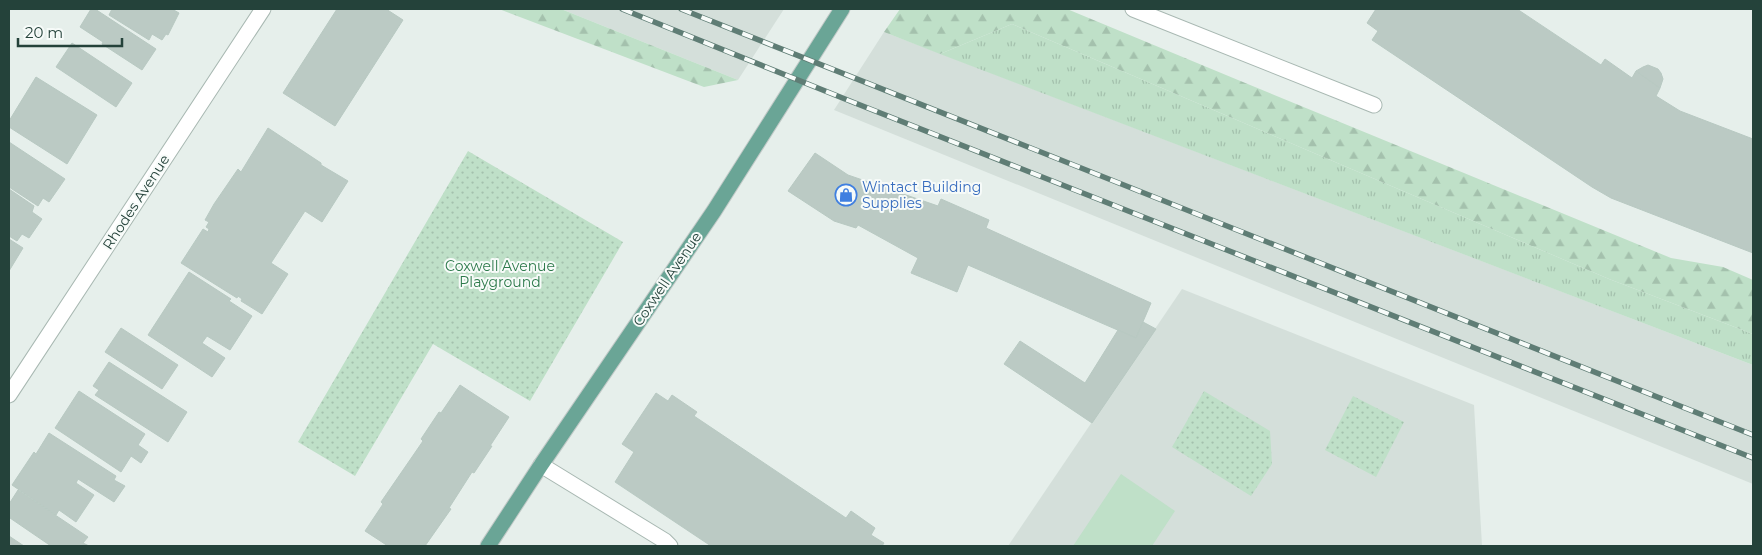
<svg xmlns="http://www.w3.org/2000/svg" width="1762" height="555" font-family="Montserrat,sans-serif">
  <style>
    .built { fill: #d4dfda }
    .grass { fill: url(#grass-tufts) }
    .forest { fill: url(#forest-firs) }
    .park { fill: url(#park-dots) }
    .pitch { fill: #bfe0c8 }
    .building { fill: #bbcac4; stroke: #b8c9c2 }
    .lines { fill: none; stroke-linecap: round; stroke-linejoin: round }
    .service-casing { stroke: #a8b8b2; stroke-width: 17 }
    .minor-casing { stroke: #a8b8b2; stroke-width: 17 }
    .primary-casing { stroke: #c2cac8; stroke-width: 17 }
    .service { stroke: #fff; stroke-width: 15 }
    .minor { stroke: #fff; stroke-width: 15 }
    .primary { stroke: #6aa596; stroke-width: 15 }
    .rail-casing { stroke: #5f7d75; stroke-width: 5.5 }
    .rail { stroke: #f7fbf9; stroke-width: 4; stroke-dasharray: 11; stroke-linecap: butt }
    .labels { text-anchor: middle; stroke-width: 4; stroke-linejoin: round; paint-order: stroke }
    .shop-label { font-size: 14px; fill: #366cbe; stroke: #f7fbf9; text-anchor: start }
    .street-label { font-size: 14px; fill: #24423a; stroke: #f7fbf9 }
    .park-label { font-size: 14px; fill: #2d7a4b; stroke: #f7fbf9 }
  </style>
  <defs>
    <pattern id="grass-tufts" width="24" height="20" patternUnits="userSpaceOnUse" patternTransform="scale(1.25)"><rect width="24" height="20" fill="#bfe0c8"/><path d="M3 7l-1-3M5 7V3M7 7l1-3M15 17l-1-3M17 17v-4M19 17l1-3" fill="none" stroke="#a4c1ad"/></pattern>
    <pattern id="forest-firs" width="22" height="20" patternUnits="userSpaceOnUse" patternTransform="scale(1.25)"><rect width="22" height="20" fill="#bfe0c8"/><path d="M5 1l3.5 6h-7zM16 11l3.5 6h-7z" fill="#a4c1ad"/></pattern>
    <pattern id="park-dots" width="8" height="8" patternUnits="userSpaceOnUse" patternTransform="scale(1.25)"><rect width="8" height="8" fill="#bfe0c8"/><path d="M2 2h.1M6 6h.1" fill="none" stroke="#a4c1ad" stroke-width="1.8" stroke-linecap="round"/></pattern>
  </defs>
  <rect width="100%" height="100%" fill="#e6efeb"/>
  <!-- built -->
  <g class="built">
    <path d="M 561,9 L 784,9 L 738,80 Z"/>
    <path d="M 884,32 L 1753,365 L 1753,484 L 834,110 Z"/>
    <path d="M 1182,289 L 1474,405 L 1482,546 L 1008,546 Z"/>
  </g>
  <!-- grass -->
  <path class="grass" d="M 1012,24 L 1609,279 L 1753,334 L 1753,365 L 940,54 Z"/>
  <!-- forest -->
  <g class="forest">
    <path d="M 499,9 L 561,9 L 738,80 L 704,87 Z"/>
    <path d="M 900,9 L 1067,9 L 1238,80 L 1671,258 L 1723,267 L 1753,280 L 1753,334 L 1609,279 L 1012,24 L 940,54 L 884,32 Z"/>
  </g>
  <!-- park -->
  <g class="park">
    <path d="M 468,151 L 623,242 L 530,401 L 433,344 L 355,476 L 298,442 Z"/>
    <path d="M 1204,391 L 1270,431 L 1272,464 L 1251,496 L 1172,447 Z"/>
    <path d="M 1353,396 L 1404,422 L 1376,477 L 1325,450 Z"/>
  </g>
  <!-- pitch -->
  <path class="pitch" d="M 1121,474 L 1175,511 L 1152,546 L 1073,546 Z"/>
  <!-- building -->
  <g class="building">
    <path d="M 91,9 L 95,9 L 156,49 L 142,70 L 102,44 L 103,42 L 80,27 Z"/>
    <path d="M 112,9 L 172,9 L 179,13 L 168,35 L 166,34 L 162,40 L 152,34 L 149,40 L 109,15 Z"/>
    <path d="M 337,9 L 386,9 L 403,20 L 335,126 L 283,93 Z"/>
    <path d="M 1376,9 L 1517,9 L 1601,65 L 1605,59 L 1632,78 L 1636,71 L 1660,88 L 1656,96 L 1680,111 L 1753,139 L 1753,253 L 1611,198 L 1592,187 L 1372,40 L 1378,31 L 1367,23 Z"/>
    <path d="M 72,43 L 132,83 L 116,107 L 56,67 Z"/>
    <path d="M 1648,65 L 1658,69 L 1661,73 L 1663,79 L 1660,88 L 1636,71 L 1643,67 Z"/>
    <path d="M 36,77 L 97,115 L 67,164 L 9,127 L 9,121 Z"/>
    <path d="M 268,128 L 321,163 L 321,165 L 348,181 L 322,222 L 305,211 L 271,263 L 288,274 L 262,314 L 241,301 L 242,299 L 238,296 L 237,298 L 181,263 L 203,229 L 208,232 L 209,229 L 206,227 L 209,222 L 205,220 L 214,204 L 238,169 L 241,172 Z"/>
    <path d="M 9,142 L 65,179 L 49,202 L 43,198 L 38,206 L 9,187 Z"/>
    <path d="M 815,153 L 848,175 L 938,206 L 941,199 L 989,220 L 986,228 L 1151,303 L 1136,338 L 968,265 L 957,292 L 911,273 L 918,258 L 858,225 L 856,228 L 834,221 L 788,191 Z"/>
    <path d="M 9,189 L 34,206 L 32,212 L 42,219 L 29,238 L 22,234 L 17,241 L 9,236 Z"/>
    <path d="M 9,239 L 23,248 L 9,271 Z"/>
    <path d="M 189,272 L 231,299 L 229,301 L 252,316 L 230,350 L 207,336 L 202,343 L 225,358 L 212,377 L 148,335 Z"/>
    <path d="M 1143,322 L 1156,329 L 1092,423 L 1004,364 L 1020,341 L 1085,383 L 1118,330 L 1136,338 Z"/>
    <path d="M 121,328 L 178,365 L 162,389 L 105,352 Z"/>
    <path d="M 109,362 L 187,412 L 168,442 L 95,395 L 99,390 L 93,386 Z"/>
    <path d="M 460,385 L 509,417 L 490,446 L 492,446 L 474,473 L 472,472 L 449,508 L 451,509 L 425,546 L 388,546 L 365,531 L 383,504 L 381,502 L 423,441 L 421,439 L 439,412 L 441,413 Z"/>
    <path d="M 79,391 L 145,434 L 138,445 L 148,452 L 141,463 L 131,456 L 121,472 L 55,428 Z"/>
    <path d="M 656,393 L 668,401 L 672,395 L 697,412 L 694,416 L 846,518 L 851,511 L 875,528 L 871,535 L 884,543 L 882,546 L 711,546 L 615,482 L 634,452 L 622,444 Z"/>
    <path d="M 49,433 L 116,476 L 114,480 L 125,486 L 114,502 L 78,479 L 76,483 L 94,495 L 76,522 L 59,510 L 56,515 L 12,485 L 34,452 L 36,454 Z"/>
    <path d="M 18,490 L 88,537 L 83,543 L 89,546 L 51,546 L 10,518 L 9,504 Z"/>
    <path d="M 9,536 L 24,546 L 9,546 Z"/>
  </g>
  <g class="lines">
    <!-- service casing -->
    <g class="service-casing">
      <g id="service">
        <path d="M 1133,9 L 1374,105"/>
        <path d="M 541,465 L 665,541 L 670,546"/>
      </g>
    </g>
    <!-- minor casing -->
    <g class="minor-casing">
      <path id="minor" d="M 9,395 L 263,9"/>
    </g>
    <!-- primary casing -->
    <g class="primary-casing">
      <path id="primary" d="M 488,546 L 541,465 L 714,211 L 842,9"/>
    </g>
    <!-- service -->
    <use href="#service" class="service"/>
    <!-- minor -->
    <use href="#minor" class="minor"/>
    <!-- primary -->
    <use href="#primary" class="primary"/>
    <!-- rail casing -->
    <g class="rail-casing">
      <g id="rail">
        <path d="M 622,9 L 850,101 L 1753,458"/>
        <path d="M 681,9 L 1753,435"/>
      </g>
    </g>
    <!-- rail -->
    <use href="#rail" class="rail"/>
  </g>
  <!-- icons -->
  <defs>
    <g id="shop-ring" transform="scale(1.125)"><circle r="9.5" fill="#f7fbf9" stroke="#3f7fe0" stroke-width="1.5"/><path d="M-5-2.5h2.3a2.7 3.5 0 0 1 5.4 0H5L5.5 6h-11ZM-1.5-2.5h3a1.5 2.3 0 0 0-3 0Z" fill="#3f7fe0"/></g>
  </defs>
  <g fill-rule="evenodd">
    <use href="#shop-ring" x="846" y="195"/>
  </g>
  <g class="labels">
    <!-- shop labels -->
    <g class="shop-label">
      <text x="862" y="192">Wintact Building<tspan x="862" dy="16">Supplies</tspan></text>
    </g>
    <!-- street labels -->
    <g class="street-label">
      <text transform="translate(136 202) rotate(-57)" y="5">Rhodes Avenue</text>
      <text transform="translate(667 279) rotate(-56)" y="5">Coxwell Avenue</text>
    </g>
    <!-- park labels -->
    <g class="park-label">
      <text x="500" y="271">Coxwell Avenue<tspan x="500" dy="16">Playground</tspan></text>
    </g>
  </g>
  <!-- border -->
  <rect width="1762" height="555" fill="none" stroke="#24423a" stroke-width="20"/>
  <!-- scale -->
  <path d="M18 38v8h104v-8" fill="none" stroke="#24423a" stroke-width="2.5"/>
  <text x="25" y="38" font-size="15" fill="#24423a" stroke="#f7fbf9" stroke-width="4" paint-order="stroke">20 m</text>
</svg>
